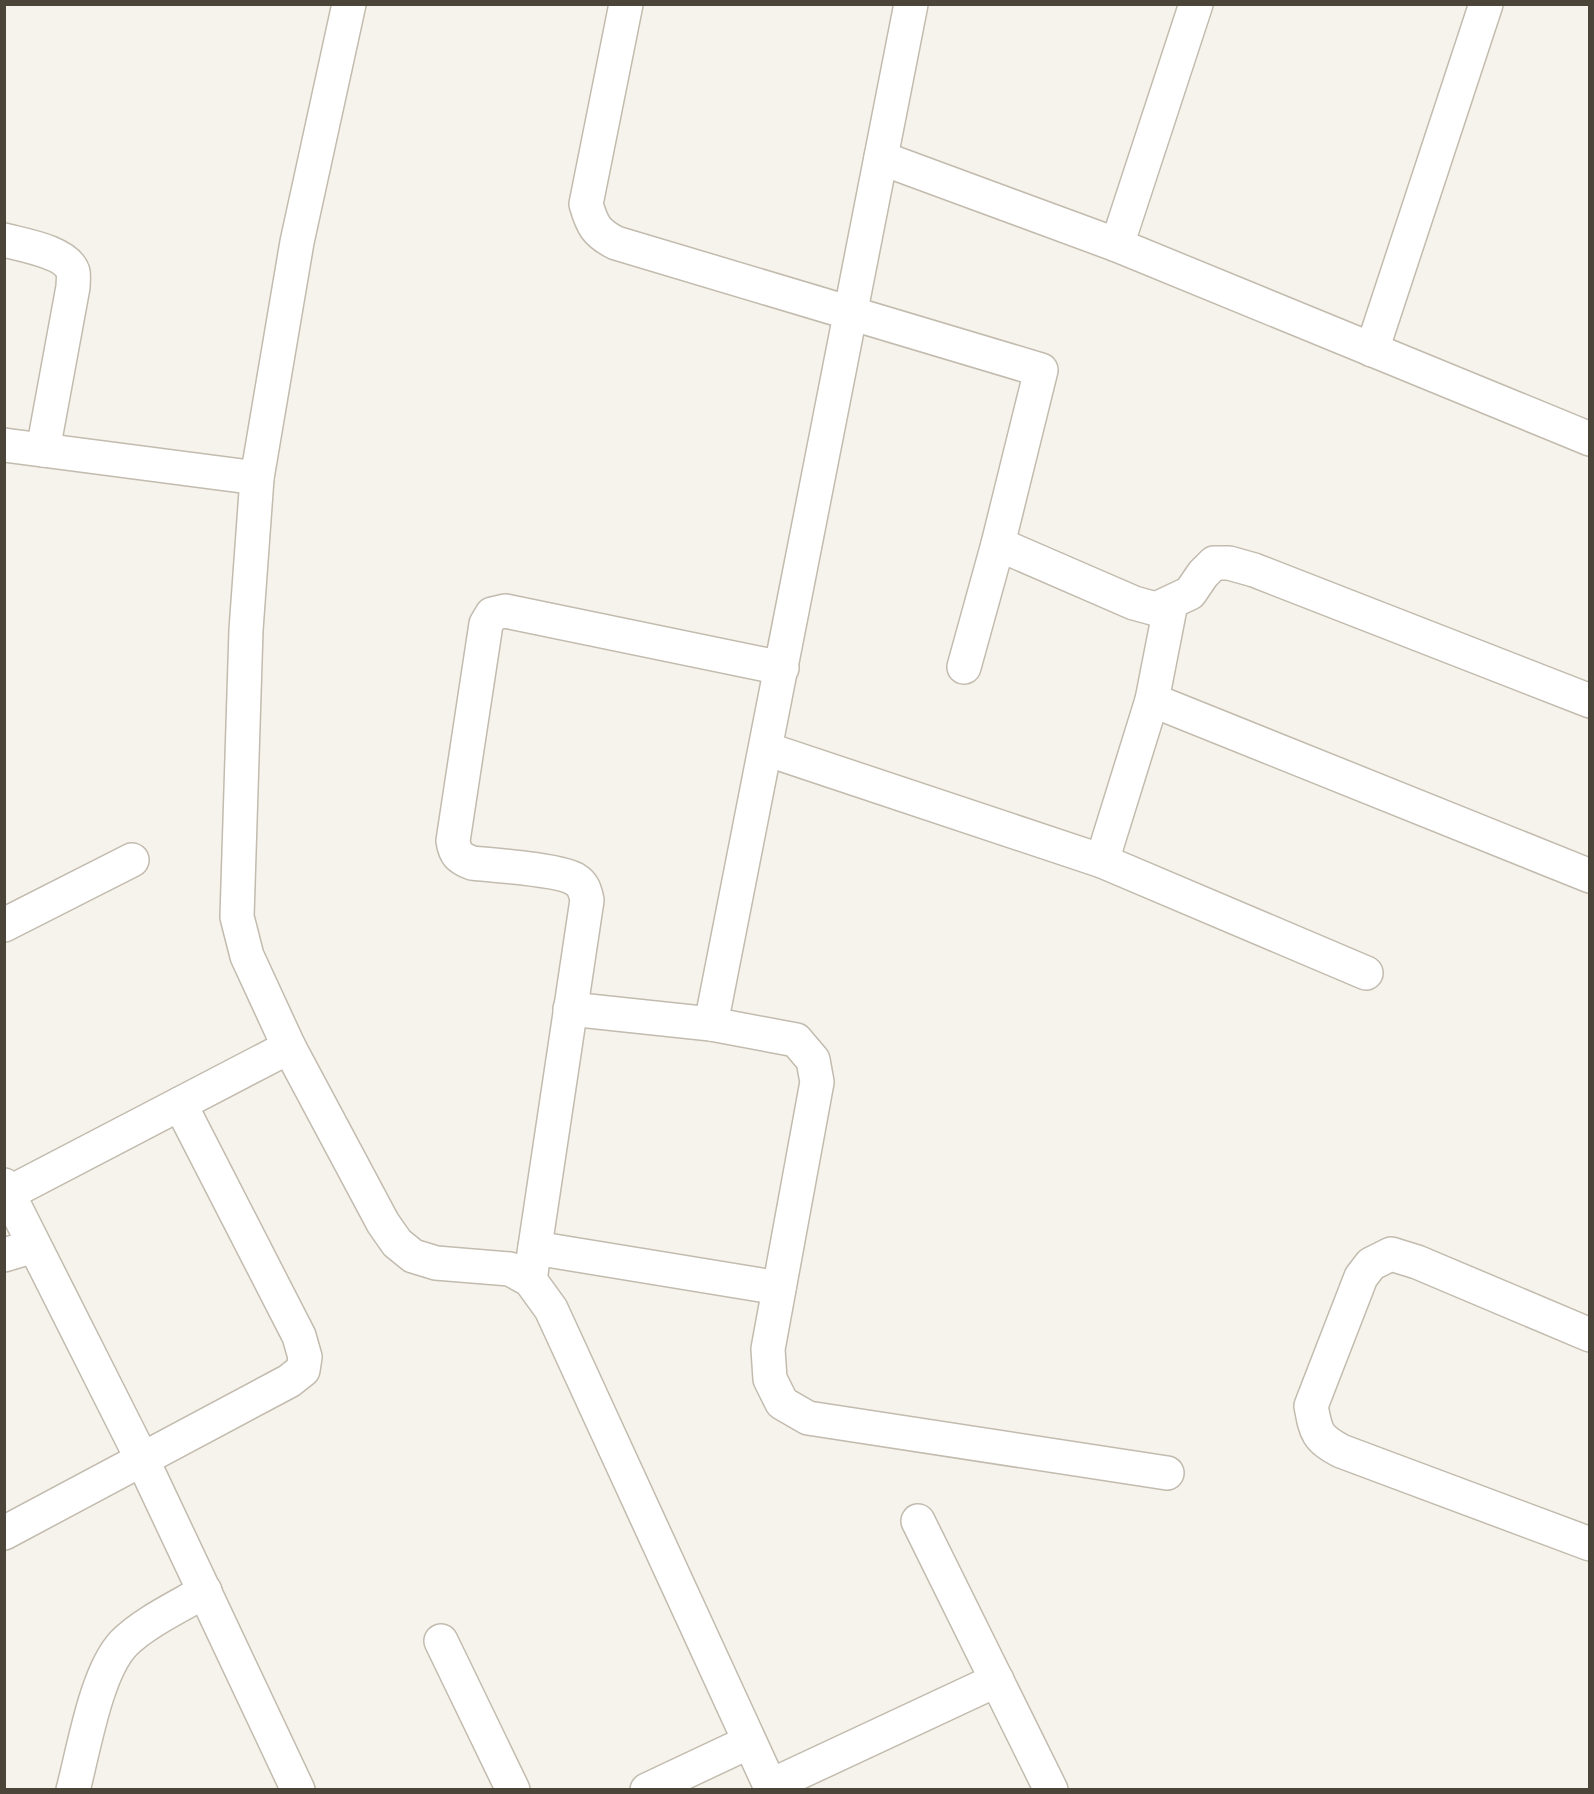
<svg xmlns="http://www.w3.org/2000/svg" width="1594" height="1794" font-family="'IBM Plex Sans',sans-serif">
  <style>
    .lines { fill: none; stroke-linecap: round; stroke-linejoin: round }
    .minor-casing { stroke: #c2bbae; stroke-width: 36 }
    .minor { stroke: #fff; stroke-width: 33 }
  </style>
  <rect width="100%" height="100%" fill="#f6f3ec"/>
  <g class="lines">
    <!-- minor casing -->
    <g class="minor-casing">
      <g id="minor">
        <path d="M 349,4 L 297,242 L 257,478 L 246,630 L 237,917 L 247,956 L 289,1047 L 383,1223 L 397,1243 L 413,1256 L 436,1263 L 510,1269 L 530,1280 L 551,1309 L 772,1790"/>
        <path d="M 626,4 L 586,204 C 592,225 596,233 616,243 L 1041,370 L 998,544 L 964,667"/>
        <path d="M 911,4 L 711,1024 L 796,1040 L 813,1060 L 817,1082 L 768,1349 L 770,1379 L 782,1403 L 808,1418 L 1167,1473"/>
        <path d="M 881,158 L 1117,245 L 1590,439"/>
        <path d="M 4,240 C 23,245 67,252 73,272 C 74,276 73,283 73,287 L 43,450"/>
        <path d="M 1117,245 L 1196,4"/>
        <path d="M 1372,350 L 1486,4"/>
        <path d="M 4,445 L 257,478"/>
        <path d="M 998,544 L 1134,603 L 1156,609 L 1190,593 L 1203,574 L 1214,563 L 1229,563 L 1254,570 L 1590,701"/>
        <path d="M 1152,700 L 1590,876"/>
        <path d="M 766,749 L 1102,861 L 1366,973"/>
        <path d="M 1102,861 L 1152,700 L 1171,603"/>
        <path d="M 4,925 L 132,860"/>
        <path d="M 570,1009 L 711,1024"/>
        <path d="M 4,1185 L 142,1459 L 298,1790"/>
        <path d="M 9,1193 L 289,1047"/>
        <path d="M 535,1248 L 779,1288"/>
        <path d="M 4,1255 L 34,1246"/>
        <path d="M 530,1280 L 587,900 C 585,892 584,885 576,880 C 563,870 492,865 472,863 C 459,858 455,854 453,841 L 486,624 L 492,614 L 505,611 L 782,668"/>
        <path d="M 1590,1335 L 1417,1262 L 1391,1254 L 1371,1264 L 1361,1277 L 1311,1406 C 1316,1433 1317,1438 1341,1451 L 1590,1544"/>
        <path d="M 918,1521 L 1051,1790"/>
        <path d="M 4,1533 L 289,1381 L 303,1370 L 305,1357 L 299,1336 L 180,1104"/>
        <path d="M 441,1641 L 513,1790"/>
        <path d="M 770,1786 L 997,1680"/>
        <path d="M 73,1790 C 84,1749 96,1672 124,1643 C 145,1622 180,1606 205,1591"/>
        <path d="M 647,1790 L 749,1742"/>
      </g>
    </g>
    <!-- minor -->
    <use href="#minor" class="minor"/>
  </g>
  <!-- border -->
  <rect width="1594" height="1794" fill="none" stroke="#4b4439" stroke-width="12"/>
</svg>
